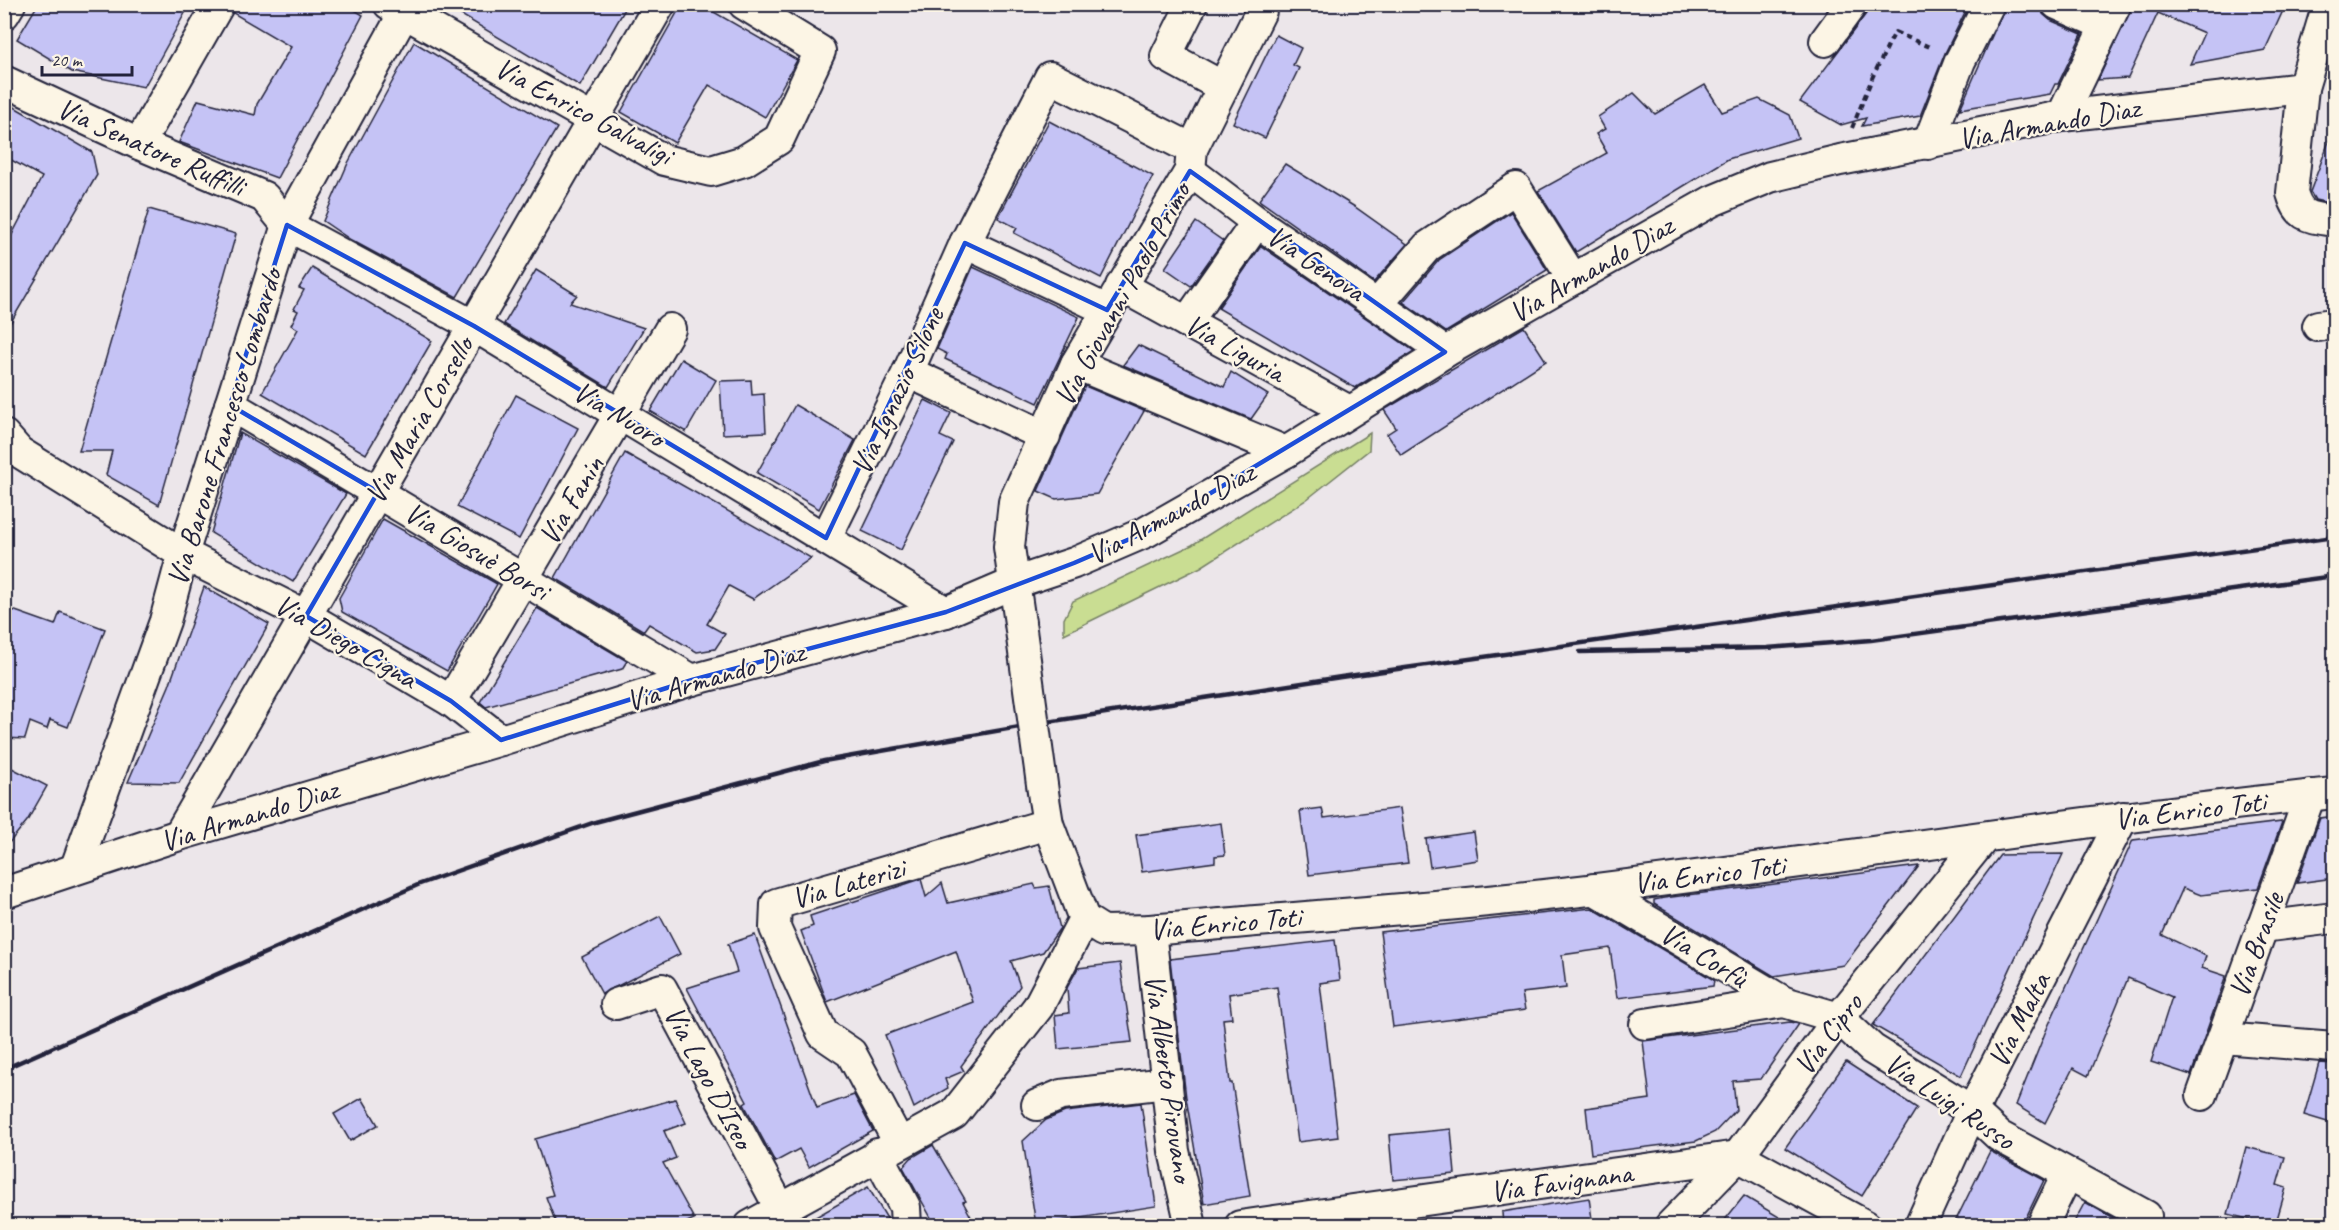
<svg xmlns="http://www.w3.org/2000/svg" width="2339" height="1230" font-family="Caveat,sans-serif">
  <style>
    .green { fill: #c9dd92; stroke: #768066; stroke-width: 1.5 }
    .building { fill: #c5c3f5; stroke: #22223b; stroke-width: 1.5 }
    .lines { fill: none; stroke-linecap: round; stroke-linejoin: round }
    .minor-casing { stroke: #22223b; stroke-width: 34 }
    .path { stroke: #22223b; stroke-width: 4; stroke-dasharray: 6 4.5; stroke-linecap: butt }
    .minor { stroke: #fcf5e5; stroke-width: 30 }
    .rail { stroke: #22223b; stroke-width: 4.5 }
    .minor-bridge-casing { stroke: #22223b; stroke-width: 34; stroke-linecap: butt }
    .minor-bridge { stroke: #fcf5e5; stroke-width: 30 }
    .marked { fill: none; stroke: #1d4ed8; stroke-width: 4.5; stroke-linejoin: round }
    .labels { text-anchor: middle; stroke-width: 4.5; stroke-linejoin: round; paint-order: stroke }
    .street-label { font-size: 30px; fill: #22223b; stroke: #fcf5e5 }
  </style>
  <rect width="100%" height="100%" fill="#ece6ea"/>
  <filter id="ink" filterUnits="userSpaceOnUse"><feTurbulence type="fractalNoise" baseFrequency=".0167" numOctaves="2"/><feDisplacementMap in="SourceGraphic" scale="12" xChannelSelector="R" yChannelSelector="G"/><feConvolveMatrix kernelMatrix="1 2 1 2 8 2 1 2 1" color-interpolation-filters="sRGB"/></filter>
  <g filter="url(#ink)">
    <!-- green -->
    <path class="green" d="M 1370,433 L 1369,450 L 1306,500 L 1201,567 L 1064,634 L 1064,619 L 1073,601 L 1192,545 Z"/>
    <!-- building -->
    <g class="building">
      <path d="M 38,4 L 190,4 L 144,87 L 72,72 L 17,39 Z"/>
      <path d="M 236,4 L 345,4 L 363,15 L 277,178 L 179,142 L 198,100 L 255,115 L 257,104 L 291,47 L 233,13 Z"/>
      <path d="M 443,4 L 628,4 L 580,86 Z"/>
      <path d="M 682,4 L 700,4 L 797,60 L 765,117 L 709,85 L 675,143 L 621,112 Z"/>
      <path d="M 1869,4 L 1969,4 L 1945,53 L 1920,116 L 1862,126 L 1866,118 L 1841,125 L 1800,102 L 1866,14 Z"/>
      <path d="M 2006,4 L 2040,4 L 2043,14 L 2050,20 L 2082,34 L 2058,84 L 2055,84 L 2050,94 L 1960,109 Z"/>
      <path d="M 2133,4 L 2286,4 L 2265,50 L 2190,64 L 2204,33 L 2158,13 L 2128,78 L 2098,80 Z"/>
      <path d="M 1276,35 L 1301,48 L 1293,65 L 1299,68 L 1265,138 L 1233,123 Z"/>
      <path d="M 414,42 L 557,128 L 457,297 L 351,240 L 323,221 L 348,163 Z"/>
      <path d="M 1705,85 L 1722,112 L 1759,99 L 1790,115 L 1798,138 L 1728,159 L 1576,252 L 1538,191 L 1607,153 L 1596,134 L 1605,129 L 1598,117 L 1634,93 L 1655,114 Z"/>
      <path d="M 4,101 L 92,152 L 97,175 L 4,334 L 4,250 L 42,177 L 4,156 Z"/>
      <path d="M 1049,121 L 1153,176 L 1101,278 L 1014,233 L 1017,228 L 998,218 Z"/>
      <path d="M 2332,133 L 2334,133 L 2334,204 L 2315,200 L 2310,192 Z"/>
      <path d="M 1285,164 L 1355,207 L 1407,244 L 1374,282 L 1259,200 Z"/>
      <path d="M 149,209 L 236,234 L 159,505 L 106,475 L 112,451 L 79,451 Z"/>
      <path d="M 1511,212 L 1547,270 L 1446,332 L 1403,302 L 1439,260 Z"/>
      <path d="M 1196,222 L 1223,241 L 1191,286 L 1165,268 Z"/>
      <path d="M 1261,246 L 1414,351 L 1355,388 L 1218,308 Z"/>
      <path d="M 973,267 L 1079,317 L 1038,403 L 945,359 L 947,354 L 937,349 Z"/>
      <path d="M 312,268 L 432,341 L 366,454 L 262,393 L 298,329 L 291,325 L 298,311 L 294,309 L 304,290 L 299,288 Z"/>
      <path d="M 536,270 L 577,295 L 570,303 L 644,328 L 608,387 L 504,324 Z"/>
      <path d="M 1524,327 L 1546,361 L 1401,455 L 1387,434 L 1396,428 L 1384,410 Z"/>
      <path d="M 1138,345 L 1224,387 L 1231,372 L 1268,395 L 1251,419 L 1123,365 Z"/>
      <path d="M 681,359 L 716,380 L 686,432 L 650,411 Z"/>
      <path d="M 751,380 L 752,395 L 764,394 L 766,432 L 723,434 L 720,381 Z"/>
      <path d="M 1085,386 L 1144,411 L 1097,494 L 1056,499 L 1038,491 Z"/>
      <path d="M 516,395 L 578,428 L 519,539 L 457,507 Z"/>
      <path d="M 925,400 L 951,413 L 940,436 L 953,442 L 901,550 L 862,531 Z"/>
      <path d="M 795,405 L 855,440 L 819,509 L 757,473 Z"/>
      <path d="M 240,433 L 346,494 L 293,582 L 211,533 Z"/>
      <path d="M 625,453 L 811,558 L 753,599 L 729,586 L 707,624 L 725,634 L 715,649 L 697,652 L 649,624 L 644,631 L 555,578 Z"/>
      <path d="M 383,519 L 497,584 L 447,671 L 342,612 L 339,598 Z"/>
      <path d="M 204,587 L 269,624 L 179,783 L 128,782 L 169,686 Z"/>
      <path d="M 4,607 L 55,625 L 60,612 L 105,629 L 68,727 L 50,720 L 47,729 L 30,722 L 25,739 L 4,738 Z"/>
      <path d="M 537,608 L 627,661 L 622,669 L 486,707 L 480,702 Z"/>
      <path d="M 4,764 L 47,786 L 27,821 L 4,849 Z"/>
      <path d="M 1322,808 L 1324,818 L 1400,808 L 1408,863 L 1309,875 L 1300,811 Z"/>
      <path d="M 2334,816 L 2334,878 L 2297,883 L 2320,818 Z"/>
      <path d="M 2282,822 L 2258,888 L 2201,895 L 2183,888 L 2162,935 L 2206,956 L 2202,968 L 2226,976 L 2191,1075 L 2151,1062 L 2172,997 L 2128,978 L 2088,1076 L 2073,1068 L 2045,1123 L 2016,1105 L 2045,1033 L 2133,840 Z"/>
      <path d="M 1221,823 L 1225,855 L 1215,856 L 1215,862 L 1142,872 L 1136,835 Z"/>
      <path d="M 1474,832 L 1478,860 L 1430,867 L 1426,839 Z"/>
      <path d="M 2063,854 L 1961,1076 L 1873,1025 L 2000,855 Z"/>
      <path d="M 1919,866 L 1844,965 L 1774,976 L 1654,904 L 1654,900 L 1664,898 Z"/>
      <path d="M 921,879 L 926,897 L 942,883 L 948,903 L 1034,884 L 1036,888 L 1049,886 L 1060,928 L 1043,952 L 1011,961 L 1020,986 L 961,1066 L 964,1071 L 945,1079 L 948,1088 L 914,1108 L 885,1035 L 973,1002 L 956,951 L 827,1002 L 801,931 L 813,926 L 810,916 Z"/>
      <path d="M 1592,908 L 1714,980 L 1713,986 L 1617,998 L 1610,948 L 1562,955 L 1566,988 L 1522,993 L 1525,1010 L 1393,1027 L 1380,932 Z"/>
      <path d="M 660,916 L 680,954 L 602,994 L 582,957 Z"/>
      <path d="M 755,935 L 817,1108 L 854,1095 L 873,1131 L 809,1167 L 799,1149 L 775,1162 L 744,1104 L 747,1102 L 687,988 L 737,972 L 728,944 Z"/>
      <path d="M 1335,940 L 1340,980 L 1320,983 L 1338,1137 L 1298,1142 L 1277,987 L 1229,994 L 1232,1018 L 1223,1019 L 1230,1083 L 1232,1083 L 1250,1196 L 1204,1204 L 1186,1098 L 1170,959 Z"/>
      <path d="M 1120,963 L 1132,1042 L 1058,1049 L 1055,1015 L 1069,1013 L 1067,988 L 1078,968 Z"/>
      <path d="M 1790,1022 L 1799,1024 L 1761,1079 L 1733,1081 L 1736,1110 L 1715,1132 L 1696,1141 L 1591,1154 L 1586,1108 L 1650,1099 L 1643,1041 Z"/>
      <path d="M 1846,1062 L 1917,1108 L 1862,1196 L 1785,1148 Z"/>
      <path d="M 2319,1063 L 2334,1064 L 2334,1124 L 2304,1115 Z"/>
      <path d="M 362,1098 L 378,1125 L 350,1141 L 334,1114 Z"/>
      <path d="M 675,1099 L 686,1123 L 664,1131 L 676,1158 L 663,1163 L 694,1219 L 678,1226 L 557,1226 L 546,1197 L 553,1195 L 535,1139 Z"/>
      <path d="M 1141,1103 L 1156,1206 L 1036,1225 L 1023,1141 L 1046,1120 L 1065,1112 Z"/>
      <path d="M 1451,1129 L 1455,1174 L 1393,1180 L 1389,1135 Z"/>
      <path d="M 933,1145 L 966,1201 L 963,1202 L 976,1226 L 945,1226 L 943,1220 L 935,1225 L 903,1167 L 911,1158 Z"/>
      <path d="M 2246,1147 L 2285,1157 L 2277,1185 L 2286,1188 L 2275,1226 L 2228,1214 Z"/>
      <path d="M 1990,1151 L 2044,1180 L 2022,1226 L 1953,1226 Z"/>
      <path d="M 868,1187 L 888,1220 L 889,1226 L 800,1226 Z"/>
      <path d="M 1744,1196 L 1794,1226 L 1720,1226 Z"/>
      <path d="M 1589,1198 L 1593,1226 L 1503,1226 L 1502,1212 Z"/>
      <path d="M 2085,1202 L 2127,1226 L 2072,1226 Z"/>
    </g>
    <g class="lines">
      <!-- minor casing -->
      <g class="minor-casing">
        <g id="minor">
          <path d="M 389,4 L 664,160 L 711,171 L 744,161 L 779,139 L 820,51 L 744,4"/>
          <path d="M 1192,4 L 1166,56 L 1223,87"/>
          <path d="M 2057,4 L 2105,25"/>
          <path d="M 2328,4 L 2303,88 L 2292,193 C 2299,219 2311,217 2334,221"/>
          <path d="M 4,14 L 10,4"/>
          <path d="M 1825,41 L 1852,4"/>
          <path d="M 4,81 L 139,144 L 264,197 L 287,225 L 474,326 L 946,612"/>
          <path d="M 2062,116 L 2116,4"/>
          <path d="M 139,144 L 219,4"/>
          <path d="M 1928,144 L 1960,61 L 1989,4"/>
          <path d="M 1190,171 L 1257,222 L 1445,352"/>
          <path d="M 965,243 L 1107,310"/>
          <path d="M 1121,286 L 1349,411"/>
          <path d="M 1377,305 L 1427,247 L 1516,188 L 1573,279"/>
          <path d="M 1187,322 L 1257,222"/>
          <path d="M 2318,326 L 2334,324"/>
          <path d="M 1076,364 L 1286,452"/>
          <path d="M 908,372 L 1045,436"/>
          <path d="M 230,405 L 692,680"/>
          <path d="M 4,435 L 19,452 L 183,554 L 306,616 L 451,701 L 501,740"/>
          <path d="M 826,538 L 908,372 L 965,243 L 1050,77 L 1192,149"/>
          <path d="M 1020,623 L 1009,547 L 1014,502 L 1076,364 L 1190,171 L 1192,149 L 1261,11"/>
          <path d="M 451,701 L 670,329"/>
          <path d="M 179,835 L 660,4"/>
          <path d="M 76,867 L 165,621 L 183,554 L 287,225 L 409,4"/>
          <path d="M 1594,889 L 1784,1002"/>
          <path d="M 4,893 L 179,835 L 501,740 L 692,680 L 946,612 L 1014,583 L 1074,563 L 1146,532 L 1286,452 L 1445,352 L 1573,279 L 1712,201 L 1770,177 L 1840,160 L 2062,116 L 2303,88"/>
          <path d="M 1084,919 L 1103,931 L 1150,930 C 1299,917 1449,907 1597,889 C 1843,858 2088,819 2334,793"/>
          <path d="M 2262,927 L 2334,918"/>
          <path d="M 1150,930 L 1174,1151 L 1191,1226"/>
          <path d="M 616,1004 L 662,989 L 780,1208"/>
          <path d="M 1645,1024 L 1784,1002 L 1839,1018 L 1872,1049 L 1972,1111 L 1999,1136 L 2146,1216"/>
          <path d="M 2223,1038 L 2334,1047"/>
          <path d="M 2202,1095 L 2310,795"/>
          <path d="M 1037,1105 L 1061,1095 L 1167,1083"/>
          <path d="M 899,1143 L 851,1053 L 823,1034 L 775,928 L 776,904 L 1048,824"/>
          <path d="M 877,1154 L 905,1207 L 906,1226"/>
          <path d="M 750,1226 L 954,1114 L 1038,1007 L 1084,919 L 1048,824 L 1044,799"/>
          <path d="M 1240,1226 L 1738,1156 L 1866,1226"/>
          <path d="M 1670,1226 L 1738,1156 L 1839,1018 L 1983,839"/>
          <path d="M 1920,1226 L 1972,1111 L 2123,817"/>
          <path d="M 2042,1226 L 2067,1175"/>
        </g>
      </g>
      <!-- path -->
      <path class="path" d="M 1852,128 L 1873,76 L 1895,32 L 1932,48"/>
      <!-- minor -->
      <use href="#minor" class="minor"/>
      <!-- rail -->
      <g class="rail">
        <path d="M 1580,652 L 1767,648 L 1871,640 L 2334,576"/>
        <path d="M 4,1069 L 420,884 L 595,822 L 824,761 L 1060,720 L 1341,677 L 2334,537"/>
      </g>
      <!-- minor-bridge casing -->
      <g class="minor-bridge-casing">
        <path id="minor-bridge" d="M 1020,623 L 1044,799"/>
      </g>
      <!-- minor-bridge -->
      <use href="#minor-bridge" class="minor-bridge"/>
    </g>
  </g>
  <!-- marked area -->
  <path class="marked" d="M 1190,171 L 1445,352 L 1146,532 L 1074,563 L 946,612 L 692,680 L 501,740 L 451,701 L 306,616 L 378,492 L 230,405 L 287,225 L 474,326 L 826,538 L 965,243 L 1107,310 Z"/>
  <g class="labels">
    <!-- street labels -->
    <g class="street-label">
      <text transform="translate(584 111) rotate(28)" y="10">Via Enrico Galvaligi</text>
      <text transform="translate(2049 123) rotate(-10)" y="10">Via Armando Diaz</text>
      <text transform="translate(151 147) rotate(24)" y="10">Via Senatore Ruffilli</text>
      <text transform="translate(1316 263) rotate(34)" y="10">Via Genova</text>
      <text transform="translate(1591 269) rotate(-30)" y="10">Via Armando Diaz</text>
      <text transform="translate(1122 294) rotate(-61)" y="10">Via Giovanni Paolo Primo</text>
      <text transform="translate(1235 348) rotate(29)" y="10">Via Liguria</text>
      <text transform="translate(897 391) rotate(-65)" y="10">Via Ignazio Silone</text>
      <text transform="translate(619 414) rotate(31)" y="10">Via Nuoro</text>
      <text transform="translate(419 420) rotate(-60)" y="10">Via Maria Corsello</text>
      <text transform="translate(224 427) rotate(-73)" y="10">Via Barone Francesco Lombardo</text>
      <text transform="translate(571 500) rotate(-59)" y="10">Via Fanin</text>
      <text transform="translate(1171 513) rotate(-28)" y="10">Via Armando Diaz</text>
      <text transform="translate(477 551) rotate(31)" y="10">Via Giosuè Borsi</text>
      <text transform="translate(346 641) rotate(30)" y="10">Via Diego Cigna</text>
      <text transform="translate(715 676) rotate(-16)" y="10">Via Armando Diaz</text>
      <text transform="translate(2190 810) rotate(-7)" y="10">Via Enrico Toti</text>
      <text transform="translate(249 815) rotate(-17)" y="10">Via Armando Diaz</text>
      <text transform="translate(1709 874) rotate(-7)" y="10">Via Enrico Toti</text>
      <text transform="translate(848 883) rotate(-16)" y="10">Via Laterizi</text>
      <text transform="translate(1225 923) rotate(-5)" y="10">Via Enrico Toti</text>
      <text transform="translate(2256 945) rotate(-70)" y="10">Via Brasile</text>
      <text transform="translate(1704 955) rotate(31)" y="10">Via Corfù</text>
      <text transform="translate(2019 1020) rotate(-63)" y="10">Via Malta</text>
      <text transform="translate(1828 1034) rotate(-53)" y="10">Via Cipro</text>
      <text transform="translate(709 1077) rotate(62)" y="10">Via Lago D'Iseo</text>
      <text transform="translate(1169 1078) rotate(82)" y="10">Via Alberto Pirovano</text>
      <text transform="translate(1950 1101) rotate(34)" y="10">Via Luigi Russo</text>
      <text transform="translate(1561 1182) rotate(-8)" y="10">Via Favignana</text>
    </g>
  </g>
  <!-- margin -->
  <rect width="2339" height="1230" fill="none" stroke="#fcf5e5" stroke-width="24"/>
  <rect x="12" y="12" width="2315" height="1206" fill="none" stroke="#22223b" stroke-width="2" filter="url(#ink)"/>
  <!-- scale -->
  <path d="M42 66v9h90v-9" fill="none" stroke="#22223b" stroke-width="3"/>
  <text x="51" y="66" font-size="18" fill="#22223b" stroke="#fcf5e5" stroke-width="4.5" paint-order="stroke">20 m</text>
</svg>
